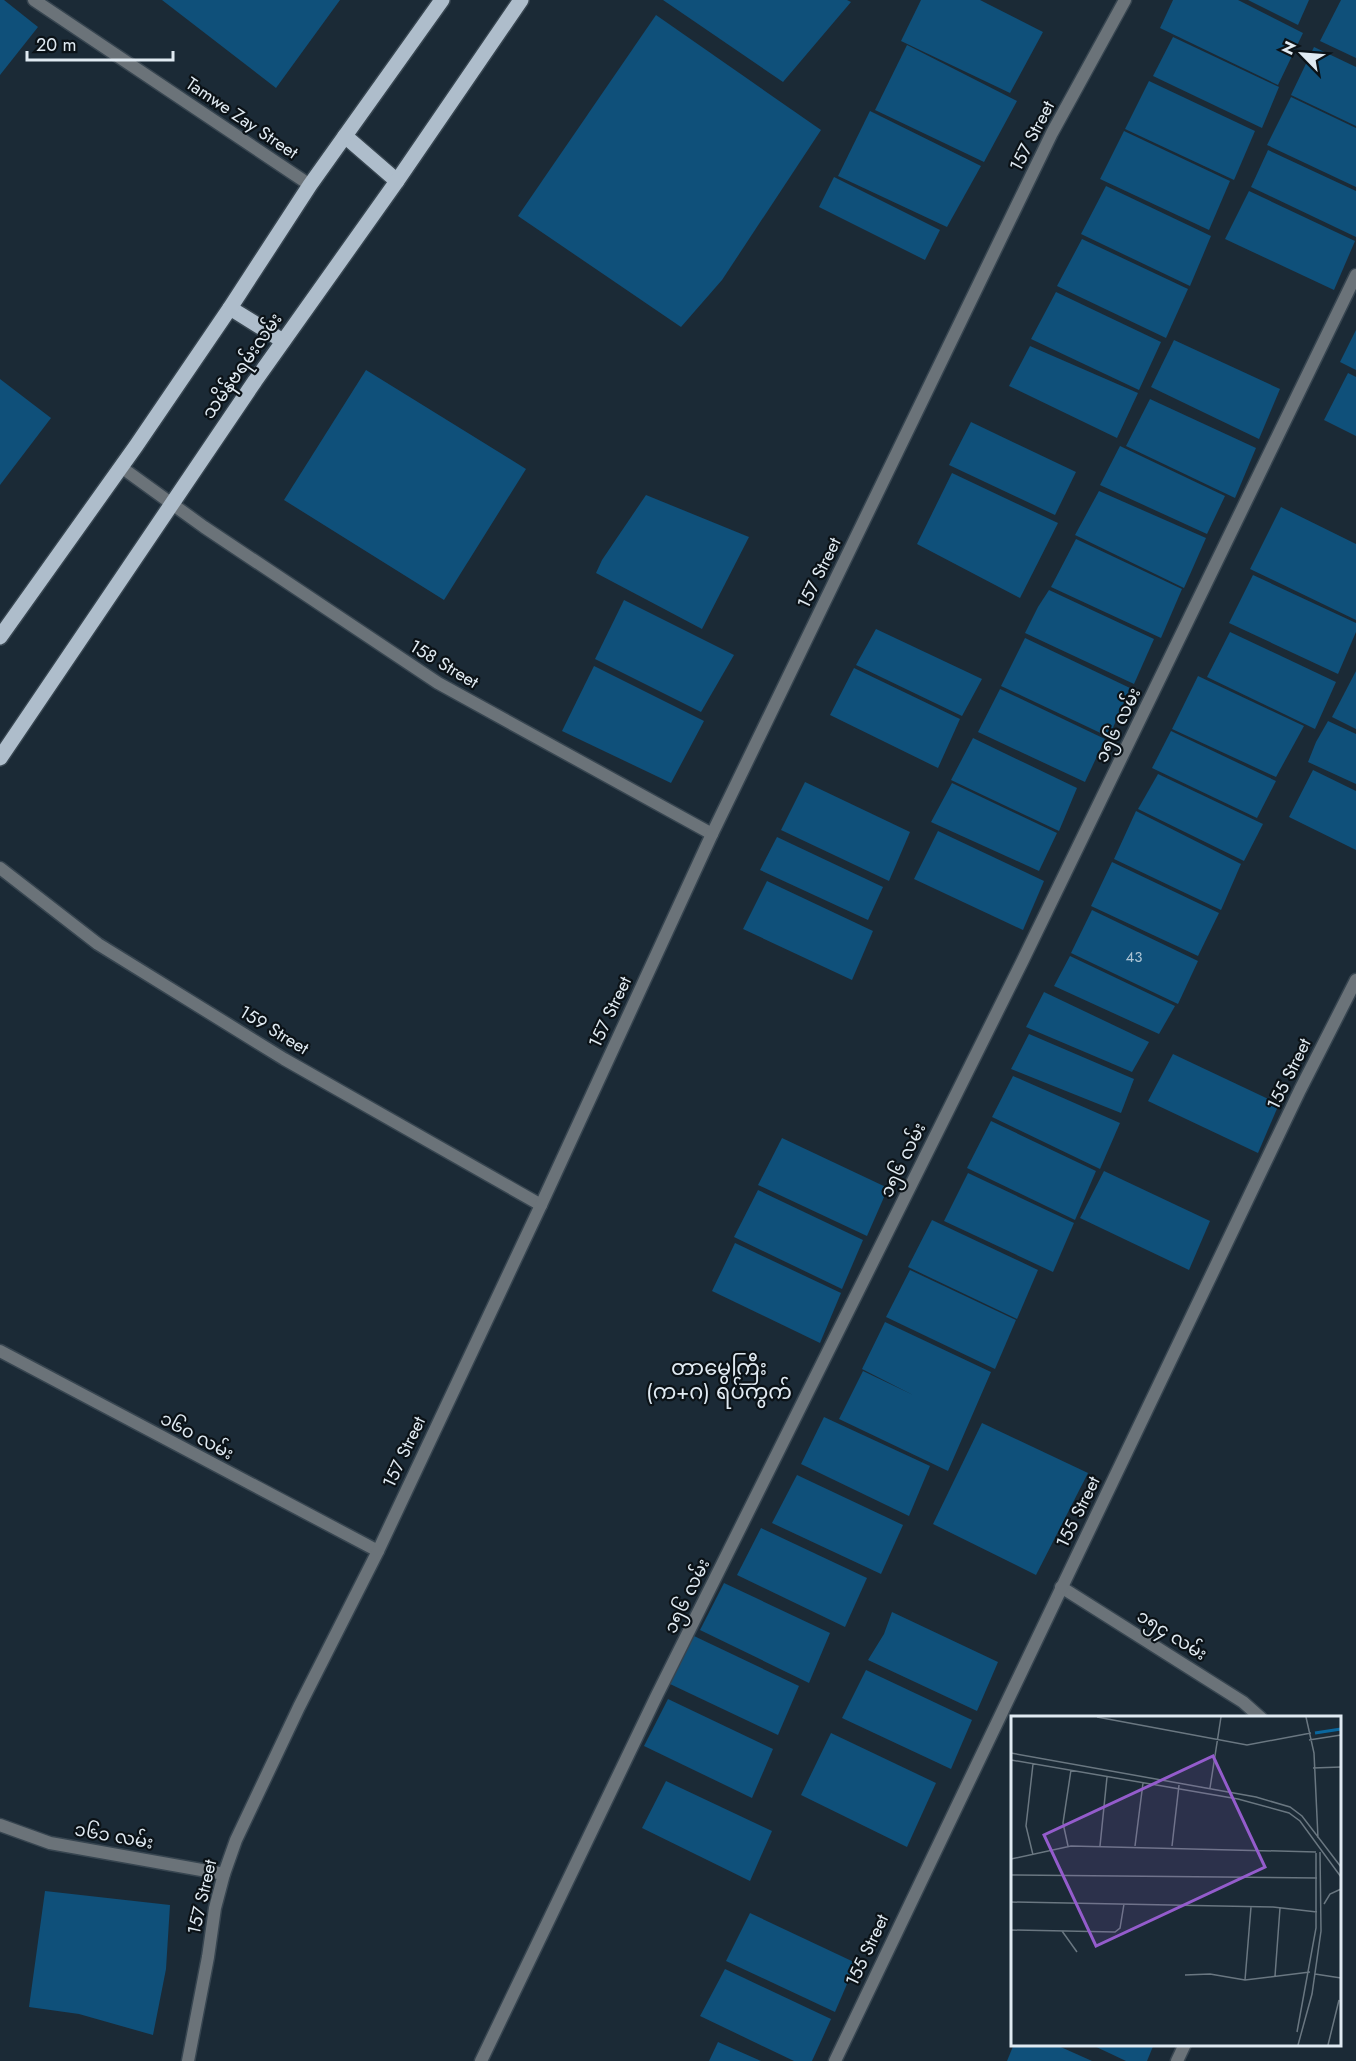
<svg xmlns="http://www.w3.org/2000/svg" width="1356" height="2061" font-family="Jost,'Noto Sans Myanmar',sans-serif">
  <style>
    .building { fill: #0f507a }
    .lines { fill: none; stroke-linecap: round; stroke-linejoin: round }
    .street-casing { stroke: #374550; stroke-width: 15 }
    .primary-casing { stroke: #374550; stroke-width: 18 }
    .street { stroke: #6b7379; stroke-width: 12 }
    .primary { stroke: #aebdcb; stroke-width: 15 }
    .labels { text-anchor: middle; stroke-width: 4.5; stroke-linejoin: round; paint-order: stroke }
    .number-label { font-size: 15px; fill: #acc4d4 }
    .street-label { font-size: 18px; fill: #e0eaf2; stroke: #0b1217 }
    .quarter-label { font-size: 21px; fill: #e0eaf2; stroke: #0b1217 }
    .inset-river { fill: none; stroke: #0a679e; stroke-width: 3 }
    .inset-road { fill: none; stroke: #6a7781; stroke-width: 1.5 }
    .view { fill: #945ccc; fill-opacity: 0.15; stroke: #945ccc; stroke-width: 3 }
    .inset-edge { fill: none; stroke: #e0eaf2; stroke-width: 3 }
  </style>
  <rect width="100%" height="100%" fill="#1b2a36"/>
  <!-- building -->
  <g class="building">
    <path d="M 0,0 L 4,0 L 38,27 L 0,75 Z"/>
    <path d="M 162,0 L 340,0 L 276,88 Z"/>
    <path d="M 663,0 L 847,0 L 851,2 L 783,82 Z"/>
    <path d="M 921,0 L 980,0 L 1043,32 L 1010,93 L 901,41 Z"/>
    <path d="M 1173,0 L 1238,0 L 1303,33 L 1278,85 L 1160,28 Z"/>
    <path d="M 1248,0 L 1309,0 L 1298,25 Z"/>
    <path d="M 1341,0 L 1356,0 L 1356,58 L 1320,41 Z"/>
    <path d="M 656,15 L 821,130 L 722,280 L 681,327 L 518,216 Z"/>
    <path d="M 1173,37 L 1279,87 L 1262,128 L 1153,76 Z"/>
    <path d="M 907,45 L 1017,101 L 984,162 L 875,110 Z"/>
    <path d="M 1314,47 L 1356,67 L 1356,126 L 1291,95 Z"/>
    <path d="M 1149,81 L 1255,131 L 1234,180 L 1125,129 Z"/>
    <path d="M 1291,97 L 1356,128 L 1356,187 L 1267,145 Z"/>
    <path d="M 870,111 L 981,166 L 947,227 L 838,176 Z"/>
    <path d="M 1124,131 L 1230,181 L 1209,230 L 1100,179 Z"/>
    <path d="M 1268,150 L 1356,191 L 1356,237 L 1251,187 Z"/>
    <path d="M 834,177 L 940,230 L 925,260 L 819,207 Z"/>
    <path d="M 1106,186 L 1211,236 L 1190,286 L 1081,234 Z"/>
    <path d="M 1249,191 L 1355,241 L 1334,290 L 1225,239 Z"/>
    <path d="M 1082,239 L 1188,289 L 1166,338 L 1057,286 Z"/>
    <path d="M 1056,292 L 1161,342 L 1139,390 L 1031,339 Z"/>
    <path d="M 1356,330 L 1356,370 L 1340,362 Z"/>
    <path d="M 1174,340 L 1280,389 L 1259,439 L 1151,387 Z"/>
    <path d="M 1030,346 L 1138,393 L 1117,438 L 1009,386 Z"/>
    <path d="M 366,370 L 526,469 L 444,600 L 284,500 Z"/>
    <path d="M 1348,373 L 1356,377 L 1356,436 L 1324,420 Z"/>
    <path d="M 0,379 L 51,418 L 0,485 Z"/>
    <path d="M 1150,399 L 1256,448 L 1235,498 L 1126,446 Z"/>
    <path d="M 971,422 L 1076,472 L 1055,515 L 949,465 Z"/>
    <path d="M 1120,446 L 1225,496 L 1207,534 L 1100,485 Z"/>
    <path d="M 952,473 L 1058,523 L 1020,598 L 917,544 Z"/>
    <path d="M 1099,491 L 1206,538 L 1184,588 L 1075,535 Z"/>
    <path d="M 646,495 L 749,537 L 702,629 L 596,573 L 602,560 Z"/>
    <path d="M 1281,507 L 1356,544 L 1356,620 L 1250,569 Z"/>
    <path d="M 1076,539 L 1182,589 L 1161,638 L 1051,587 Z"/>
    <path d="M 1253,575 L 1356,623 L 1356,632 L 1338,674 L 1229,623 Z"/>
    <path d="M 1049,590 L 1154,639 L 1134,684 L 1025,633 L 1038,607 Z"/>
    <path d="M 624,600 L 734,655 L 701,712 L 595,659 Z"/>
    <path d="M 876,629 L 982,679 L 962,716 L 856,665 Z"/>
    <path d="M 1230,632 L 1336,682 L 1315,729 L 1207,677 Z"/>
    <path d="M 1025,638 L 1130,688 L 1109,737 L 1001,686 Z"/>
    <path d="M 594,666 L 704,721 L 671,783 L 562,731 Z"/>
    <path d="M 854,668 L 960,719 L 938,768 L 830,715 Z"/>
    <path d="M 1356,671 L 1356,729 L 1332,717 Z"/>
    <path d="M 1198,676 L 1304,726 L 1276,777 L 1172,729 Z"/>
    <path d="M 1000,689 L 1105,739 L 1085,782 L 978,732 Z"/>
    <path d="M 1328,721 L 1356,734 L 1356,784 L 1308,762 L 1316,742 Z"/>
    <path d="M 1171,731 L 1276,781 L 1257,818 L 1152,768 Z"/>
    <path d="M 973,738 L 1077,788 L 1059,831 L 951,780 Z"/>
    <path d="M 1313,770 L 1356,791 L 1356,850 L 1289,817 Z"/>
    <path d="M 1158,774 L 1263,824 L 1244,861 L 1138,809 Z"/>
    <path d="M 805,782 L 910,832 L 889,881 L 781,830 Z"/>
    <path d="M 952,783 L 1057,833 L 1039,871 L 931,822 Z"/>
    <path d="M 1136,811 L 1241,864 L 1221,910 L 1114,859 Z"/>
    <path d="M 938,831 L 1044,881 L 1023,930 L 914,879 Z"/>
    <path d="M 777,837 L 883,887 L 868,920 L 760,870 Z"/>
    <path d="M 1112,862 L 1219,913 L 1198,956 L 1091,906 Z"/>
    <path d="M 767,881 L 873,931 L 852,980 L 743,929 Z"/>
    <path d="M 1092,910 L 1198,961 L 1178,1004 L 1071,953 Z"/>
    <path d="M 1070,956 L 1175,1006 L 1159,1034 L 1054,986 Z"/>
    <path d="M 1044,992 L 1149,1042 L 1132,1072 L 1026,1027 Z"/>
    <path d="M 1029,1034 L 1134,1079 L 1121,1113 L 1011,1069 Z"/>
    <path d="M 1173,1054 L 1279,1104 L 1258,1153 L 1148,1101 Z"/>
    <path d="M 1013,1076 L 1120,1123 L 1100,1169 L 992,1117 Z"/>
    <path d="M 991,1121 L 1096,1171 L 1075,1220 L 967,1168 Z"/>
    <path d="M 782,1138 L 888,1188 L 867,1236 L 758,1185 Z"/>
    <path d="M 1104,1171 L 1210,1221 L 1189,1270 L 1080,1218 Z"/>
    <path d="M 968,1173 L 1074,1223 L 1053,1272 L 944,1221 Z"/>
    <path d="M 758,1190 L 863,1240 L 842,1289 L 734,1237 Z"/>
    <path d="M 932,1220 L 1038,1270 L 1017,1319 L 908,1267 Z"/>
    <path d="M 735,1243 L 841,1293 L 820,1343 L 712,1291 Z"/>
    <path d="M 910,1270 L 1016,1320 L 995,1369 L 886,1317 Z"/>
    <path d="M 885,1322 L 991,1372 L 948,1471 L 839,1419 L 863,1371 L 913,1395 L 862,1369 Z"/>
    <path d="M 824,1417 L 930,1466 L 909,1516 L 801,1464 Z"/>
    <path d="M 982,1423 L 1088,1473 L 1036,1575 L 933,1524 Z"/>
    <path d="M 797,1475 L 903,1525 L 881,1574 L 772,1523 Z"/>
    <path d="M 761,1528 L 867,1578 L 845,1627 L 737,1575 Z"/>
    <path d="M 724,1583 L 830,1633 L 809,1683 L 700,1630 Z"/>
    <path d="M 892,1612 L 998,1662 L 977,1711 L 868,1660 L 884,1634 Z"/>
    <path d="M 694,1636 L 799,1686 L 778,1735 L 670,1684 Z"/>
    <path d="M 866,1670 L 972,1720 L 951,1769 L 842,1718 Z"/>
    <path d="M 668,1699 L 773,1749 L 752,1798 L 644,1746 Z"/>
    <path d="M 831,1733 L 936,1783 L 907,1847 L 801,1795 Z"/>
    <path d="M 666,1781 L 772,1831 L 750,1881 L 642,1828 Z"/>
    <path d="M 45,1891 L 170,1905 L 166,1969 L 153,2035 L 79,2014 L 29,2007 Z"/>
    <path d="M 750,1913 L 856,1963 L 835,2012 L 726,1961 Z"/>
    <path d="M 725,1969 L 831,2019 L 812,2061 L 794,2061 L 700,2016 Z"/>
    <path d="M 718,2042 L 761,2061 L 709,2061 Z"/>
    <path d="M 1014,2044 L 1054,2044 L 1092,2061 L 1007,2061 Z"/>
    <path d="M 1090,2044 L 1154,2044 L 1147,2061 L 1126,2061 Z"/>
  </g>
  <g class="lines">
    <!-- street casing -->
    <g class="street-casing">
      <g id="street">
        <path d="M 34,0 L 310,185"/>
        <path d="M 121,467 L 204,527 L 438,683 L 712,834"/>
        <path d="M 0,868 L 98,944 L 284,1059 L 541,1205"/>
        <path d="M 0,1351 L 378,1551"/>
        <path d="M 1061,1587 L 1243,1702 L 1261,1718"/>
        <path d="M 0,1825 L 50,1843 L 224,1874"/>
        <path d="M 188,2061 L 208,1957 L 215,1908 L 224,1874 L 236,1840 L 299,1707 L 378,1551 L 541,1205 L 712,834 L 1052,133 L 1125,0"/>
        <path d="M 481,2061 L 657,1695 L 1022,962 L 1356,275"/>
        <path d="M 835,2061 L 1300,1090 L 1356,980"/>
        <path d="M 1177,2061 L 1185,2044"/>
      </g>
    </g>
    <!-- primary casing -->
    <g class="primary-casing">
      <g id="primary">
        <path d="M 345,136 L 397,181"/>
        <path d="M 230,308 L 283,341"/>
        <path d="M 0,637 L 136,446 L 230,308 L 310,185 L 442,0"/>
        <path d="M 0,758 L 255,381 L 397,181 L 521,0"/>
      </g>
    </g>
    <!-- street -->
    <use href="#street" class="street"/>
    <!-- primary -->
    <use href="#primary" class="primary"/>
  </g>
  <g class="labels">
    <!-- number labels -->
    <g class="number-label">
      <text x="1134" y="962">43</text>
    </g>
    <!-- street labels -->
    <g class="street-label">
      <text transform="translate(242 118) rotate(34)" y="6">Tamwe Zay Street</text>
      <text transform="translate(1032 136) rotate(-63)" y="6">157 Street</text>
      <text transform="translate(242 366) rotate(-55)" y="6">သမိန်ဗရမ်းလမ်း</text>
      <text transform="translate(819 573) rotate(-64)" y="6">157 Street</text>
      <text transform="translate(444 664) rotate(31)" y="6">158 Street</text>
      <text transform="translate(1118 725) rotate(-64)" y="6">၁၅၆ လမ်း</text>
      <text transform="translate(610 1012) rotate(-65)" y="6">157 Street</text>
      <text transform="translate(274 1030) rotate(31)" y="6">159 Street</text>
      <text transform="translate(1289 1074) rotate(-64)" y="6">155 Street</text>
      <text transform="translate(903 1160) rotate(-64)" y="6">၁၅၆ လမ်း</text>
      <text transform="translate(197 1436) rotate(28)" y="6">၁၆၀ လမ်း</text>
      <text transform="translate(404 1452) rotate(-65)" y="6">157 Street</text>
      <text transform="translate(1078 1512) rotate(-64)" y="6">155 Street</text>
      <text transform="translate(687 1596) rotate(-64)" y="6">၁၅၆ လမ်း</text>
      <text transform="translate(1172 1635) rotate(32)" y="6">၁၅၄ လမ်း</text>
      <text transform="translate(114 1836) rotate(10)" y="6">၁၆၁ လမ်း</text>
      <text transform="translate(202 1897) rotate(-77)" y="6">157 Street</text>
      <text transform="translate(867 1950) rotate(-65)" y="6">155 Street</text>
    </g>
    <!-- quarter labels -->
    <g class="quarter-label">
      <text x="719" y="1375">တာမွေကြီး<tspan x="719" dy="24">(က+ဂ) ရပ်ကွက်</tspan></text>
    </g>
  </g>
  <!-- overview -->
  <g transform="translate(1011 1716)">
    <rect width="330" height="330" fill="#1b2a36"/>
    <path class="inset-river" d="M 304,17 L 330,13"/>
    <path class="inset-road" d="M 86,1 L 236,29 L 300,17M 295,1 L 303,37 L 307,122M 298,24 L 330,19M 0,37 L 245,81 L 279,91 L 291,100 L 330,151M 0,44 L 227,83 L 278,97 L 289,105 L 330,161M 302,52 L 330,51M 199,72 L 210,1M 57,130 L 52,107 L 60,54M 89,130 L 96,61M 124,130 L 132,67M 161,130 L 168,69M 22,139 L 15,110 L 22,48M 0,143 L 60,130 L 305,136M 0,159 L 306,162M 0,186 L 262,191 L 306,196M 313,188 L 319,178 L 330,173M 0,214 L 104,216 L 109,212 L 113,188M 51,215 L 66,236M 304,258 L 330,262M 174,259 L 199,258 L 234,264 L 299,256M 264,260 L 269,192M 234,264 L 240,191M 286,316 L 305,212 L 305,137M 287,329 L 301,278 L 310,215 L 309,136M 317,329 L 328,284"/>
    <path class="view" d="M 202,40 L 254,151 L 85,230 L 33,119 Z"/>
    <rect width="330" height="330" class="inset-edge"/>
  </g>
  <!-- north arrow -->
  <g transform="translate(1302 54) rotate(295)" stroke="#0b1217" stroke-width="4.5" paint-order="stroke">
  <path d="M0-4.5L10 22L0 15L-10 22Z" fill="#e0eaf2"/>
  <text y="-9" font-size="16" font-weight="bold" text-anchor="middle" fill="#e0eaf2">N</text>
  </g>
  <!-- scale -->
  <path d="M27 51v9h146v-9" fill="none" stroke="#e0eaf2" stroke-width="3"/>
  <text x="36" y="51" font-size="18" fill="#e0eaf2" stroke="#0b1217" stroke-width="4.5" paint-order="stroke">20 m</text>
</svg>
